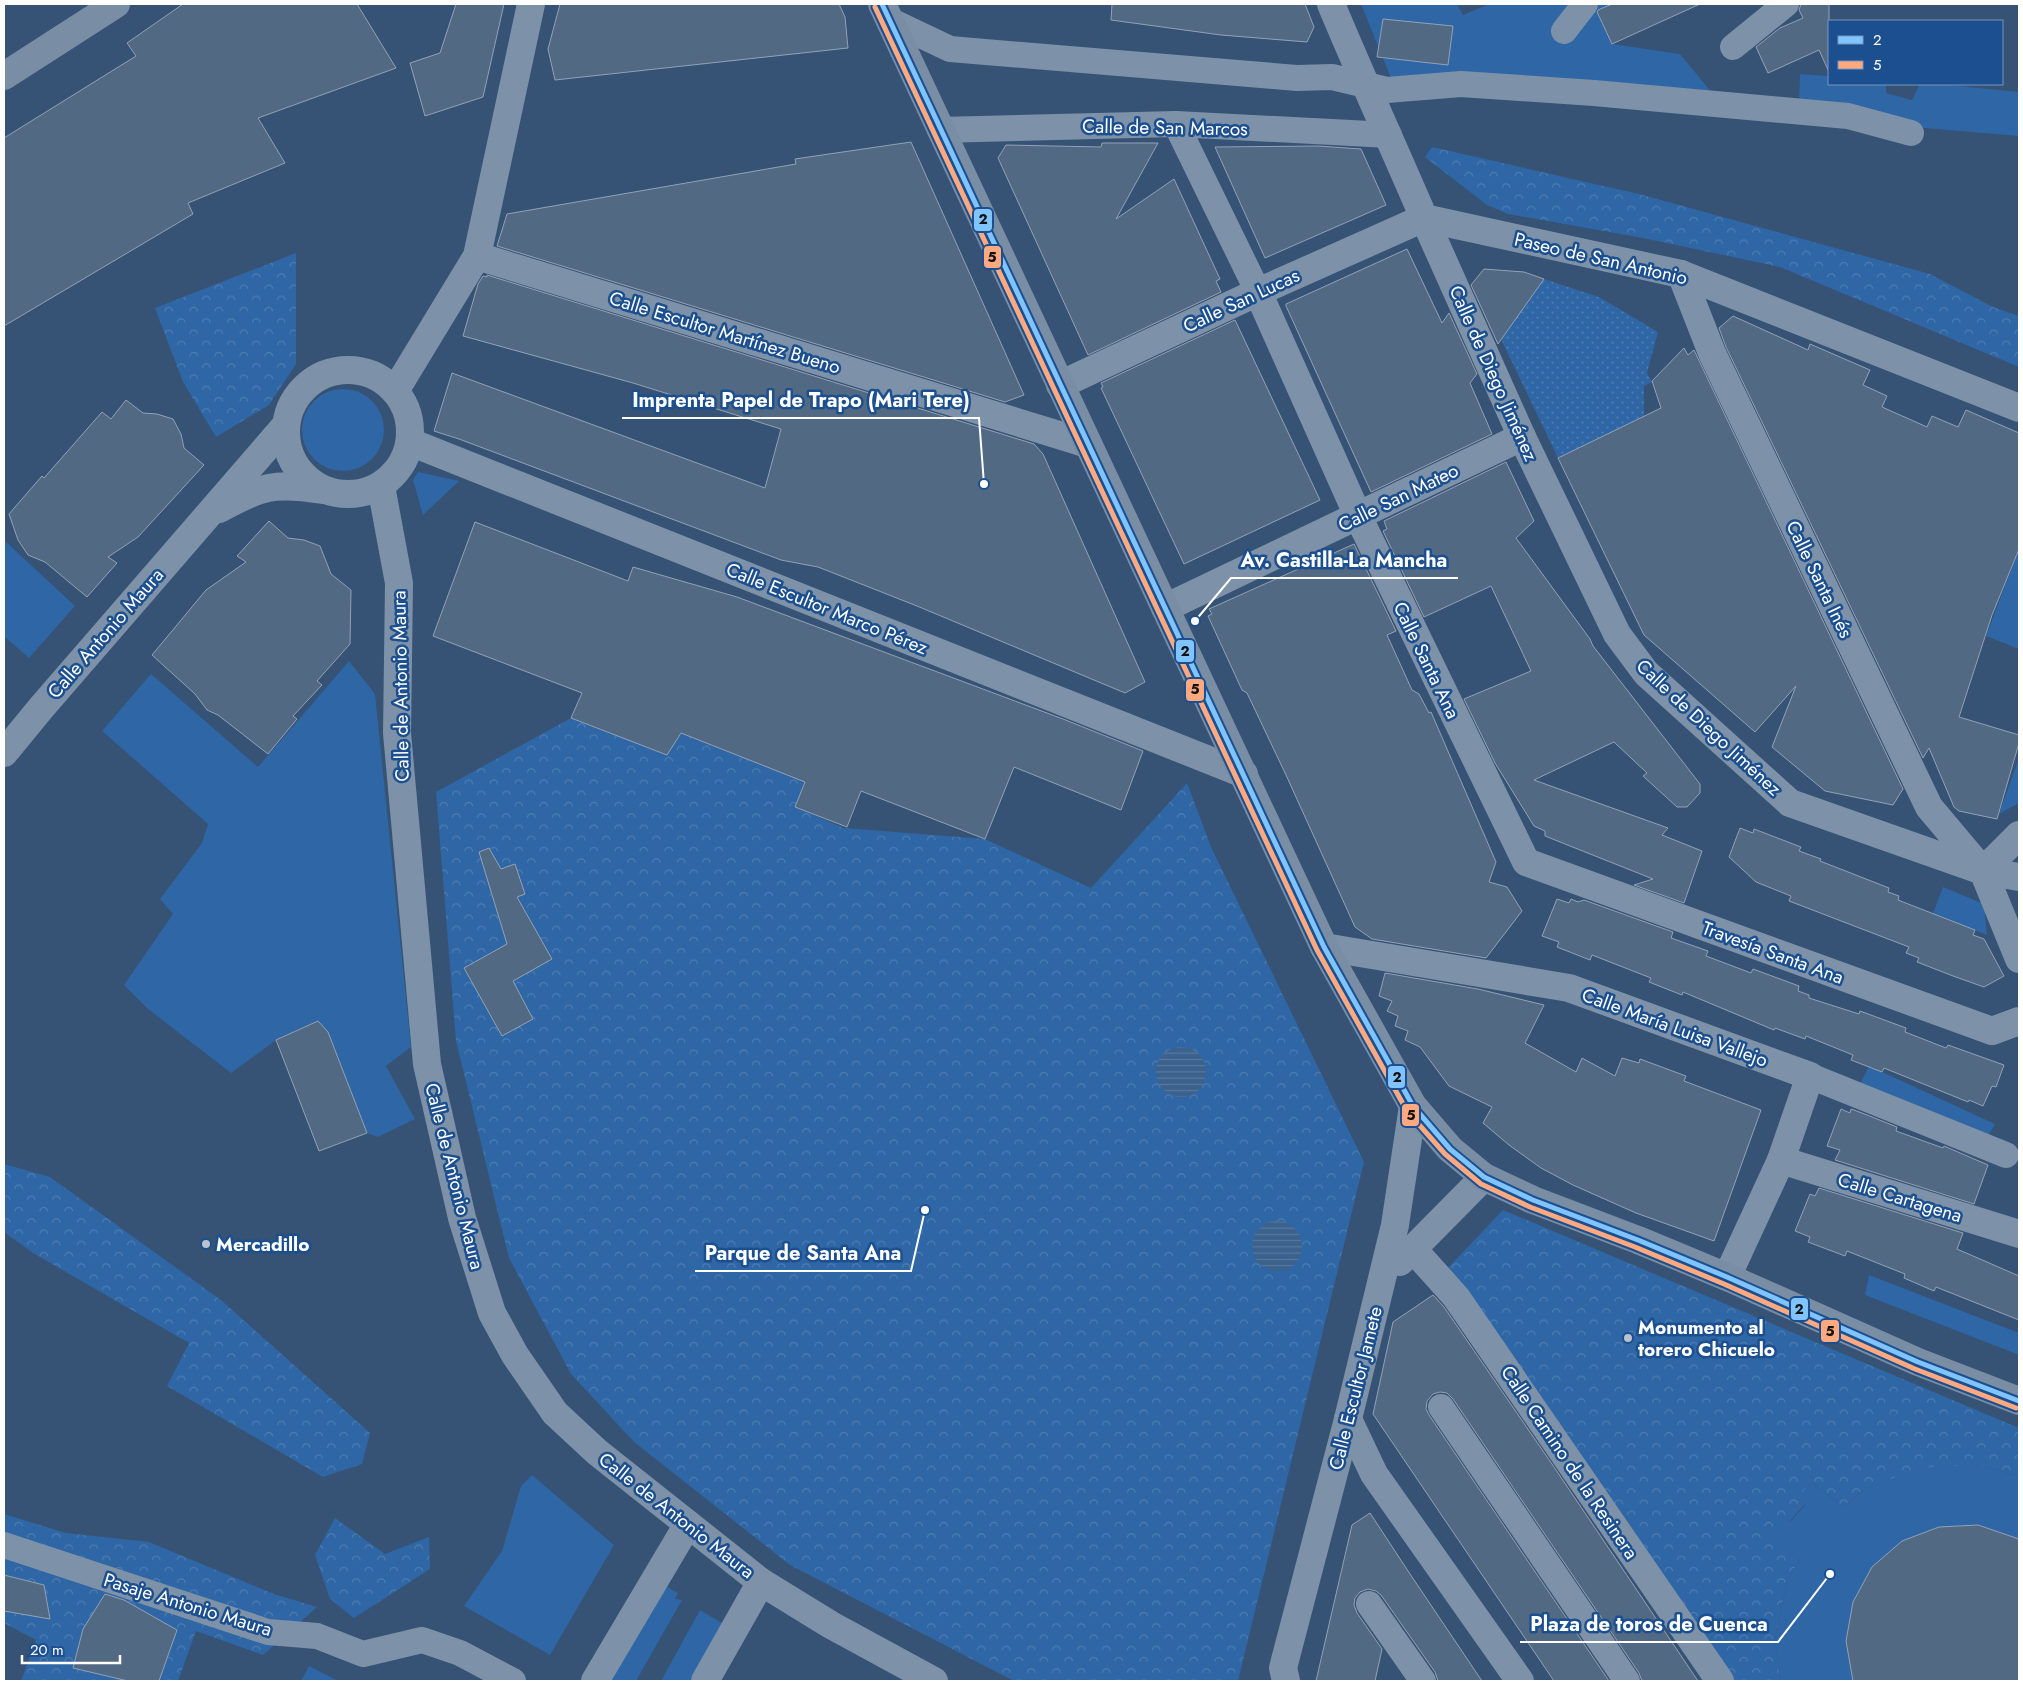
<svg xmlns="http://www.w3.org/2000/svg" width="2023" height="1685" font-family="Jost,sans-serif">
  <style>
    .grass { fill: url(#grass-dots) }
    .forest { fill: url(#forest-crowns) }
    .garden { fill: #2f66a5 }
    .water { fill: url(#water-rules) }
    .building { fill: #526984; stroke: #92a2b6 }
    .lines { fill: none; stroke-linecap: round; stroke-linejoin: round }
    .pedestrian { stroke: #7d92a8; stroke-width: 26 }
    .minor { stroke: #7d92a8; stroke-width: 28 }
    .secondary { stroke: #798da4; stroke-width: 28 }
    .bus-1-casing { stroke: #1b4f8f; stroke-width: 9 }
    .bus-2-casing { stroke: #1b4f8f; stroke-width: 9 }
    .bus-1 { stroke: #80c4ff; stroke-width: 5 }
    .bus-2 { stroke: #ffa980; stroke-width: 5 }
    .poi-dot { fill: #b9c2ce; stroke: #1b4f8f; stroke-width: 2 }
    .labels { text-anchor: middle; stroke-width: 5; stroke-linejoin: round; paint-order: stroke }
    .street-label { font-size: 19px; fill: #fff; stroke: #1b4f8f }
    .poi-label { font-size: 19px; font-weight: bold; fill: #fff; stroke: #1b4f8f; text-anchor: start }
    .leader { fill: none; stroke: #fff; stroke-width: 2 }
    .callout-dot { fill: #fff; stroke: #1b4f8f; stroke-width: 2 }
    .callout-label { font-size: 20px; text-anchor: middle; font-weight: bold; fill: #fff; stroke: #1b4f8f; stroke-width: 5; stroke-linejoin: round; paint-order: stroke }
    .line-badge { stroke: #1b4f8f; stroke-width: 2 }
    .pale-badge-label { font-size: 14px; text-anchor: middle; font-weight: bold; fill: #111 }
  </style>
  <defs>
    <pattern id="grass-dots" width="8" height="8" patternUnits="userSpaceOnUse" patternTransform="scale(1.25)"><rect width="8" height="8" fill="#2f66a5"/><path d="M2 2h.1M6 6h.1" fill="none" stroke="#4e7db2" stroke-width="1.8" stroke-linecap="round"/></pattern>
    <pattern id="forest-crowns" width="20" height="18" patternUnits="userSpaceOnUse" patternTransform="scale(1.25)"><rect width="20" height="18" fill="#2f66a5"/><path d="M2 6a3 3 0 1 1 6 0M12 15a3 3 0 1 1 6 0" fill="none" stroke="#4e7db2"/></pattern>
    <pattern id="water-rules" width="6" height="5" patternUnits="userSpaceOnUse" patternTransform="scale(1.25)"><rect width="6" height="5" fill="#3b618d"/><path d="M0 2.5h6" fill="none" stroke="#58799e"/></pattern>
  </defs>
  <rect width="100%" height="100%" fill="#365274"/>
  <!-- grass -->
  <path class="grass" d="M 1544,279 L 1599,297 L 1658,332 L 1647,373 L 1652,382 L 1644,386 L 1644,416 L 1558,458 L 1501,339 Z"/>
  <!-- forest -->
  <g class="forest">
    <path d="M 1432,147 L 1639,194 L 1930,274 L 1993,307 L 2019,316 L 2019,367 L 1780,267 L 1643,238 L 1508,214 L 1487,205 L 1425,157 Z"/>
    <path d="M 296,253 L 296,364 L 269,405 L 216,437 L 183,382 L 155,308 Z"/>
    <path d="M 571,718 L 667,755 L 681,733 L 779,772 L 786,756 L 811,766 L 795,807 L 844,828 L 985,839 L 1091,888 L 1187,783 L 1211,847 L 1364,1162 L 1238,1681 L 1014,1681 L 790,1565 L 634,1442 L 571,1374 L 509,1258 L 456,1041 L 436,792 Z"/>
    <path d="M 4,1164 L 50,1177 L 221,1300 L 370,1433 L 362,1464 L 323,1477 L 167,1386 L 189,1343 L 33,1253 L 4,1232 Z"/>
    <path d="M 1503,1210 L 2019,1428 L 2019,1476 L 1978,1465 L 1863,1490 L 1843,1507 L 1811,1482 L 1805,1504 L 1789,1522 L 1781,1516 L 1800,1559 L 1787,1581 L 1775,1640 L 1781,1681 L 1720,1681 L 1447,1269 Z"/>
    <path d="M 4,1514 L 66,1533 L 149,1542 L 274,1594 L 317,1607 L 263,1655 L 196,1631 L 178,1681 L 21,1681 L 36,1640 L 4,1623 Z"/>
    <path d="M 335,1518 L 385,1554 L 429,1537 L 430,1569 L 354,1618 L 330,1599 L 315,1555 Z"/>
  </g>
  <!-- garden -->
  <g class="garden">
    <path d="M 1361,4 L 1457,4 L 1463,15 L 1489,4 L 1612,4 L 1596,11 L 1612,44 L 1680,54 L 1713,94 L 1391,78 Z"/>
    <path d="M 1800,74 L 1829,76 L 1829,84 L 1886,84 L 1886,93 L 1912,100 L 1920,84 L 1939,84 L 2019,92 L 2019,136 L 1913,127 L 1799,102 Z"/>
    <circle cx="343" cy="430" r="41"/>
    <path d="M 418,472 L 459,481 L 423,515 L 413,480 Z"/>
    <path d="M 4,540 L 75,606 L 29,658 L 4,636 Z"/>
    <path d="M 2018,551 L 2019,551 L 2019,649 L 1986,636 Z"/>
    <path d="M 349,661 L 375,694 L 411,1047 L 386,1066 L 415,1119 L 378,1137 L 367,1133 L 318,1021 L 276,1040 L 231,1073 L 148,1009 L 124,985 L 173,914 L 160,899 L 202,843 L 208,824 L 102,731 L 151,674 L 258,767 Z"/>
    <path d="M 2019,758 L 2019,803 L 1999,814 Z"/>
    <path d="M 1943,887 L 1984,904 L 1987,935 L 1933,913 Z"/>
    <path d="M 1869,1066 L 1995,1124 L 1986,1139 L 1859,1086 Z"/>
    <path d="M 1869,1275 L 2019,1333 L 2019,1355 L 1865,1295 Z"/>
    <path d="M 1978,1465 L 2019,1476 L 2019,1541 L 1978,1525 L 1939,1527 L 1902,1541 L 1872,1567 L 1853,1602 L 1846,1641 L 1854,1681 L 1781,1681 L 1775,1640 L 1787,1581 L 1800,1559 L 1768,1534 L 1781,1516 L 1790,1522 L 1805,1505 L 1797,1498 L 1811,1482 L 1843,1507 L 1863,1490 L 1918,1468 Z"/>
    <path d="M 532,1475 L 614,1545 L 550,1655 L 464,1606 L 502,1551 L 521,1486 Z"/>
    <path d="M 664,1585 L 678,1593 L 675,1599 L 682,1600 L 636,1681 L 610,1681 Z"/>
    <path d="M 700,1610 L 722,1623 L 690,1681 L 661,1681 Z"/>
    <path d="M 309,1666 L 338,1681 L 301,1681 Z"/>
  </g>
  <!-- water -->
  <g class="water">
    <circle cx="1181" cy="1072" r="25"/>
    <circle cx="1277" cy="1246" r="25"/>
  </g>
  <!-- building -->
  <g class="building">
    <path d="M 183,4 L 357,4 L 396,68 L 258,118 L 285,163 L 188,203 L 193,214 L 4,326 L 4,138 L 136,56 L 127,43 Z"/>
    <path d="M 456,4 L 504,4 L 483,97 L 425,116 L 410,63 L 440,53 Z"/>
    <path d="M 560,4 L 839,4 L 845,17 L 848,48 L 555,80 L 548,49 Z"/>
    <path d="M 1112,4 L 1305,4 L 1314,27 L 1307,42 L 1221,35 L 1111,20 Z"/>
    <path d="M 1612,4 L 1700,4 L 1612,44 L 1597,12 L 1598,10 Z"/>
    <path d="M 1801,4 L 1829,4 L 1829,72 L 1819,50 L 1768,73 L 1756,47 L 1780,28 L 1803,18 L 1799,10 Z"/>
    <path d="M 1383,19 L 1453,26 L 1448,65 L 1377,57 Z"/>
    <path d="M 911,142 L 1024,395 L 1005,402 L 497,246 L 507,214 L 796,164 L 795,159 Z"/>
    <path d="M 1102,143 L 1158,143 L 1116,219 L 1174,179 L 1220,279 L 1216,281 L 1221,292 L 1088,355 L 998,158 L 1006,145 L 1101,147 Z"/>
    <path d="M 1318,146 L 1361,149 L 1386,205 L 1265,258 L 1215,147 Z"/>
    <path d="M 1407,249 L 1442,323 L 1449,313 L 1477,374 L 1470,383 L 1492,434 L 1371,492 L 1286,306 L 1286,304 Z"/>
    <path d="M 1484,269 L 1524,272 L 1544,279 L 1498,344 L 1471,285 Z"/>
    <path d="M 487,275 L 1034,444 L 1043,454 L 1145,682 L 1125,693 L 917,606 L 818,567 L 781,560 L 459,439 L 434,431 L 452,373 L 765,488 L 781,429 L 633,383 L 463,336 L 478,284 L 483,276 L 487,277 Z"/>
    <path d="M 1733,316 L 1808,350 L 1810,344 L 1870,370 L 1863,385 L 1887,396 L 1882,407 L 1927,427 L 1932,416 L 1958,427 L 1966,410 L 2019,433 L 2019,549 L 1992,615 L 1959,717 L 2019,735 L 2019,743 L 1997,819 L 1959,811 L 1954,807 L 1929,748 L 1923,758 L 1726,347 L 1719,328 Z"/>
    <path d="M 1235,320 L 1320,500 L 1184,564 L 1101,388 L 1103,387 L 1101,383 Z"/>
    <path d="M 1684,348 L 1688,355 L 1694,350 L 1903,789 L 1893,805 L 1825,791 L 1772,747 L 1796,686 L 1755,732 L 1644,635 L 1558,458 L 1661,408 L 1652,381 Z"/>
    <path d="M 126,400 L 143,413 L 157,414 L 173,419 L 181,434 L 184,448 L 204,465 L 138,537 L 108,557 L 117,563 L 87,597 L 45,562 L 28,555 L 18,540 L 9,514 L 42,476 L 44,478 L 102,412 L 111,419 Z"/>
    <path d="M 1506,462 L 1534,521 L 1516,538 L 1590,639 L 1593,646 L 1700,784 L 1700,793 L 1687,807 L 1677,807 L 1643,776 L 1647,773 L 1614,742 L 1534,780 L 1668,828 L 1662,835 L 1702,851 L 1684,903 L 1634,885 L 1653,879 L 1545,836 L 1545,831 L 1534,826 L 1495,763 L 1464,699 L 1531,671 L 1491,586 L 1424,617 L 1383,531 L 1387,529 L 1384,521 Z"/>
    <path d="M 269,521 L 288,538 L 304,540 L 320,546 L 331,574 L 351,590 L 350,644 L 317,681 L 322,685 L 293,716 L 297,719 L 268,754 L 218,715 L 207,710 L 195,694 L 152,655 L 206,590 L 246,562 L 237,556 Z"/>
    <path d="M 475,522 L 628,581 L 633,567 L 737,597 L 1063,719 L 1143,751 L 1121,810 L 1014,767 L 985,839 L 861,791 L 847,827 L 795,807 L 805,782 L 681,733 L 667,755 L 571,718 L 582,693 L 433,636 Z"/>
    <path d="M 1354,544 L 1396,631 L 1387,635 L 1412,690 L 1419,694 L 1429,713 L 1431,712 L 1496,862 L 1489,882 L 1507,887 L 1522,911 L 1486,958 L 1372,939 L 1355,927 L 1286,775 L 1247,693 L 1242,690 L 1208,616 L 1212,614 L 1209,609 Z"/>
    <path d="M 1740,828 L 1753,833 L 1754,829 L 1801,847 L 1799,851 L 1821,859 L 1820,861 L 1889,888 L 1888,892 L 1899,896 L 1898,900 L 1975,930 L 1973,935 L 1984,939 L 2004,976 L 1984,987 L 1953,976 L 1917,962 L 1919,958 L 1906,953 L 1909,947 L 1789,901 L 1791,896 L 1756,882 L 1729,857 Z"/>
    <path d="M 489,848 L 501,869 L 515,864 L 525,894 L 517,897 L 552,959 L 513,981 L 533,1019 L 502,1036 L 464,968 L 507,944 L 479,852 Z"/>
    <path d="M 1557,899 L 1569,903 L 1571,899 L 1578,902 L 1584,900 L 1673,932 L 1671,938 L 1708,951 L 1706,956 L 1751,973 L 1753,969 L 1799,986 L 1798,991 L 1809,995 L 1809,998 L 1859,1014 L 1860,1011 L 1906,1028 L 1905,1032 L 1946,1048 L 1948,1045 L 2004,1065 L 1996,1087 L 1992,1086 L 1983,1106 L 1969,1100 L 1968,1102 L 1884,1068 L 1882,1072 L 1851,1060 L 1853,1055 L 1806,1036 L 1805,1039 L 1775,1028 L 1774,1030 L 1683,992 L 1682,995 L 1649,982 L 1651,978 L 1592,955 L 1590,960 L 1557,947 L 1559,942 L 1542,936 Z"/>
    <path d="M 1385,973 L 1478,989 L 1544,1005 L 1525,1043 L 1576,1072 L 1582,1058 L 1615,1076 L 1622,1058 L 1639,1063 L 1640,1059 L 1686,1076 L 1684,1081 L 1761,1110 L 1714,1241 L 1636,1213 L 1573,1185 L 1541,1168 L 1509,1145 L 1483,1123 L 1492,1107 L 1449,1086 L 1420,1047 L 1405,1040 L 1408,1031 L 1395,1026 L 1398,1016 L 1387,1011 L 1392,1001 L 1379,996 Z"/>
    <path d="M 318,1021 L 328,1032 L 367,1133 L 319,1151 L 276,1040 Z"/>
    <path d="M 1841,1109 L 1850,1113 L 1851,1109 L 1862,1113 L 1897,1127 L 1896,1131 L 1943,1148 L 1944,1146 L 1988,1165 L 1974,1204 L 1835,1160 L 1840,1150 L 1827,1146 Z"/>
    <path d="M 1819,1188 L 1963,1233 L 1957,1249 L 2019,1276 L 2019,1320 L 1936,1287 L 1934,1291 L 1904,1278 L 1905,1274 L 1847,1251 L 1845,1256 L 1808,1242 L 1810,1237 L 1795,1231 L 1810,1194 L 1815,1196 Z"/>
    <path d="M 1433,1295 L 1444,1307 L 1554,1467 L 1698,1681 L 1642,1681 L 1639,1673 L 1453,1399 L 1447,1393 L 1440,1392 L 1433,1394 L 1427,1401 L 1426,1409 L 1429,1415 L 1609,1681 L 1554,1681 L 1373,1414 L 1393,1322 Z"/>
    <path d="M 1370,1513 L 1408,1571 L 1482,1681 L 1438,1681 L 1435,1672 L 1381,1595 L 1376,1591 L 1368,1589 L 1360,1592 L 1355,1598 L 1354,1605 L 1357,1613 L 1382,1649 L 1375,1681 L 1316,1681 L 1352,1525 Z"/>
    <path d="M 1978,1525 L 2019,1539 L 2019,1681 L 1853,1681 L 1846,1641 L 1853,1602 L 1872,1567 L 1902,1541 L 1939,1527 Z"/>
    <path d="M 4,1575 L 44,1585 L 50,1619 L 4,1611 Z"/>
    <path d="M 105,1594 L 124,1600 L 177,1630 L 159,1681 L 128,1681 L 73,1668 L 83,1629 Z"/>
  </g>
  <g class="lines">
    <!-- pedestrian -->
    <g class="pedestrian">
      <path d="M 889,20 L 950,49 L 1297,78 L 1332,77 L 1387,90 L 1461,84 L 1594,93 L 1848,116 L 1911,133"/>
      <path d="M 1564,31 L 1585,4"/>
      <path d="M 1733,47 L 1786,4"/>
      <path d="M 1176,124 L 1258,292"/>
      <path d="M 940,130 L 1176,124 L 1389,135"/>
      <path d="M 1810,1076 L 2006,1155"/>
      <path d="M 1441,1407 L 1627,1681"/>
      <path d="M 4,1545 L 268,1632 L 317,1636 L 363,1654 L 422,1640 L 460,1653 L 513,1681"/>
      <path d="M 1369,1604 L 1423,1681"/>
    </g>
    <!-- minor -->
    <g class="minor">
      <path d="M 1331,4 C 1361,76 1393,146 1424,218 L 1681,274 L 2019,408"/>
      <path d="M 477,256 L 1088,444"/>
      <path d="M 1681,274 L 1712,353 L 1929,807 L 1982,870"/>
      <path d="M 1258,292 L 1358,516 L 1526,862 L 1992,1031 L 2019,1021"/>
      <circle cx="348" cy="432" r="62"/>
      <path d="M 1060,385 L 1258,292 L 1424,218 L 1522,437 L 1617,634 L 1646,673 L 1790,803 L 1983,871 L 2019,959"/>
      <path d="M 395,391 L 477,256 L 531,4"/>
      <path d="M 410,442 L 1244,774"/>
      <path d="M 381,486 L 399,583 L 397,733 L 427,1064 L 462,1218 L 492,1313 L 515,1355 L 555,1413 L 597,1452 L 761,1582 L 831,1625 L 934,1681"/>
      <path d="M 219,509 C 263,486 273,482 323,490"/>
      <path d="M 1165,608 L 1522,437"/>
      <path d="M 4,753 L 41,708 L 286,425"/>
      <path d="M 1983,871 L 2019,835"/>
      <path d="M 1983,871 L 2019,877"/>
      <path d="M 1324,947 L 1569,988 L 1810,1076 L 1781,1160 L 1727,1277"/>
      <path d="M 1781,1160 L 2019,1234"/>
      <path d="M 1413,1249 L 1456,1297 L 1720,1681"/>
      <path d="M 1400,1262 L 1484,1177"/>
      <path d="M 1348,1419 L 1374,1474 L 1520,1681"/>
      <path d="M 595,1681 L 688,1524"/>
      <path d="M 705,1681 L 761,1582"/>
      <path d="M 1286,1681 L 1283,1668 L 1348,1419 L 1395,1225 L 1413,1106"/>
    </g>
    <!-- secondary -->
    <g class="secondary">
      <path d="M 882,4 L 1324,947 L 1413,1106 L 1450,1149 L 1484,1177 L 1533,1200 L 1638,1240 L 1727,1277 L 1918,1362 L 2019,1401"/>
      <path d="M 4,76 L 116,4"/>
    </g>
    <!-- bus-1 casing -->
    <g class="bus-1-casing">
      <path id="bus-1" d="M 882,4 L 1324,947 L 1413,1106 L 1450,1149 L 1484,1177 L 1533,1200 L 1638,1240 L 1727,1277 L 1918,1362 L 2019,1401"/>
    </g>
    <!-- bus-2 casing -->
    <g class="bus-2-casing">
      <path id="bus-2" d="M 875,7 L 1317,950 L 1407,1111 L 1445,1154 L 1481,1184 L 1530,1207 L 1635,1247 L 1724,1284 L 1915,1369 L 2016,1408"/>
    </g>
    <!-- bus-1 -->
    <use href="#bus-1" class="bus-1"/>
    <!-- bus-2 -->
    <use href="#bus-2" class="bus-2"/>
  </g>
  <!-- markers -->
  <g class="poi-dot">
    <circle cx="206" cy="1244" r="5"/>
    <circle cx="1628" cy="1338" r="5"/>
  </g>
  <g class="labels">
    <!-- street labels -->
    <g class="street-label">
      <text transform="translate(1165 127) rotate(1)" y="7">Calle de San Marcos</text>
      <text transform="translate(1601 258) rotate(13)" y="7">Paseo de San Antonio</text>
      <text transform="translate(1241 300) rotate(-25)" y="7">Calle San Lucas</text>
      <text transform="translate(725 332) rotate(17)" y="7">Calle Escultor Martínez Bueno</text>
      <text transform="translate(1494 373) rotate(66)" y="7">Calle de Diego Jiménez</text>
      <text transform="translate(1398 497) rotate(-26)" y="7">Calle San Mateo</text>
      <text transform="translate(1820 579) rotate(64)" y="7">Calle Santa Inés</text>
      <text transform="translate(827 608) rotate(22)" y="7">Calle Escultor Marco Pérez</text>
      <text transform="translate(105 633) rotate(-49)" y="7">Calle Antonio Maura</text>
      <text transform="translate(1427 660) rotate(64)" y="7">Calle Santa Ana</text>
      <text transform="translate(400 686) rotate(-91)" y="7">Calle de Antonio Maura</text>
      <text transform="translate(1709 727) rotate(43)" y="7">Calle de Diego Jiménez</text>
      <text transform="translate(1773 952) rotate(20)" y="7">Travesía Santa Ana</text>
      <text transform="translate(1675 1027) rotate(20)" y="7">Calle María Luisa Vallejo</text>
      <text transform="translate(455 1176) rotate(76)" y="7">Calle de Antonio Maura</text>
      <text transform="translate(1900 1197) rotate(17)" y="7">Calle Cartagena</text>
      <text transform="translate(1355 1388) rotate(-76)" y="7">Calle Escultor Jamete</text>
      <text transform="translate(1570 1462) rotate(56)" y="7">Calle Camino de la Resinera</text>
      <text transform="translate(677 1515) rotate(38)" y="7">Calle de Antonio Maura</text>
      <text transform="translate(188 1604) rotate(17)" y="7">Pasaje Antonio Maura</text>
    </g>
    <!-- poi labels -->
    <g class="poi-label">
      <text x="216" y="1251">Mercadillo</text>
      <text x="1638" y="1334">Monumento al<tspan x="1638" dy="22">torero Chicuelo</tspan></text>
    </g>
  </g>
  <!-- callouts -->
  <path class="leader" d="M984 484L979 418H622M1195 621L1231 578H1458M925 1210L911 1271H695M1830 1574L1778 1642H1520"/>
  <g class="callout-dot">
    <circle cx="984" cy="484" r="5"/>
    <circle cx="1195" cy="621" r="5"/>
    <circle cx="925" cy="1210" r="5"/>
    <circle cx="1830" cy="1574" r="5"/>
  </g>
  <g class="callout-label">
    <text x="801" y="407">Imprenta Papel de Trapo (Mari Tere)</text>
    <text x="1344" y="567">Av. Castilla-La Mancha</text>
    <text x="803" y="1260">Parque de Santa Ana</text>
    <text x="1649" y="1631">Plaza de toros de Cuenca</text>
  </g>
  <g class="line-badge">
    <rect x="973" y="208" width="20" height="24" rx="5" fill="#80c4ff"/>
    <rect x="983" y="245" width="19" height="24" rx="5" fill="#ffa980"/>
    <rect x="1175" y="639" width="20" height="24" rx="5" fill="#80c4ff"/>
    <rect x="1185" y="678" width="20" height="24" rx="5" fill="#ffa980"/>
    <rect x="1387" y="1065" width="19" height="24" rx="5" fill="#80c4ff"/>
    <rect x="1401" y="1103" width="19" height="24" rx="5" fill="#ffa980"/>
    <rect x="1790" y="1297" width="19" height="24" rx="5" fill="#80c4ff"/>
    <rect x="1820" y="1319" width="20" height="24" rx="5" fill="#ffa980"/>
  </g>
  <g class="pale-badge-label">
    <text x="983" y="224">2</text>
    <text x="992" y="262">5</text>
    <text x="1185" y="656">2</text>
    <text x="1195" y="694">5</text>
    <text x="1397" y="1082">2</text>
    <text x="1411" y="1120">5</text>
    <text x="1799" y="1314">2</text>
    <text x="1830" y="1336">5</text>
  </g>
  <!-- border -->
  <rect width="2023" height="1685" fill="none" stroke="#ffffff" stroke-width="10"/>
  <!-- legend -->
  <rect x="1828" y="20" width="175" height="65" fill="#1b4f8f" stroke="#7695bc"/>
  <rect x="1838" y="36" width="25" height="8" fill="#80c4ff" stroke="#7695bc"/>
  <text x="1873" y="45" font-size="15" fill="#ffffff">2</text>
  <rect x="1838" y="61" width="25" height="8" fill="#ffa980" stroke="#7695bc"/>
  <text x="1873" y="70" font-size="15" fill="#ffffff">5</text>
  <!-- scale -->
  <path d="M22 1655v8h98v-8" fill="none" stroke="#ffffff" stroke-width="2.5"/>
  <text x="30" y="1655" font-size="15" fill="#ffffff" stroke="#1b4f8f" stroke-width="4" paint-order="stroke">20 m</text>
</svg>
